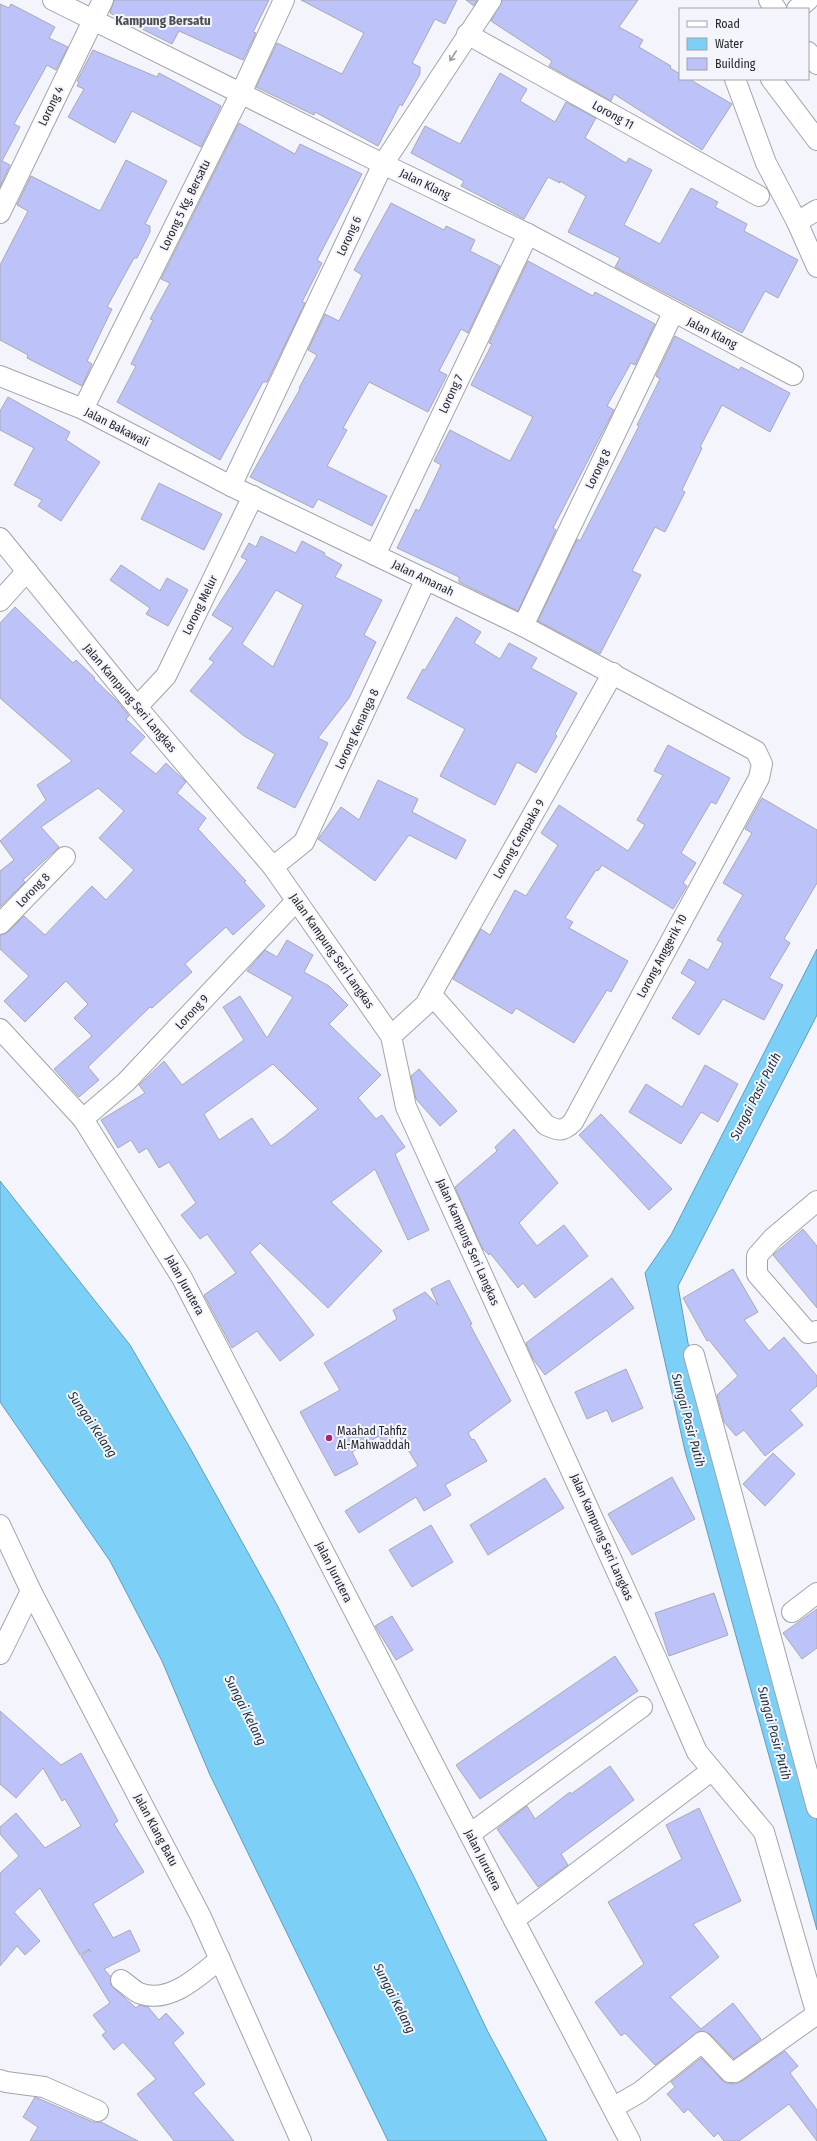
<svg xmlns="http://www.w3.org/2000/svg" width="817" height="2141" font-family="'Fira Sans Condensed',sans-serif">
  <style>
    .water { fill: #7ccff7; stroke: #629cb9 }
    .building { fill: #bdc3f8; stroke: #a9aab1; fill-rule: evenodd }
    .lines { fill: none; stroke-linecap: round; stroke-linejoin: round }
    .minor-casing { stroke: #a3a4ab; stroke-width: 22 }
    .minor { stroke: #fff; stroke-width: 20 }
    .oneway { stroke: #9c9d9e }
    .poi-dot { fill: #ad266d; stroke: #f4f5fc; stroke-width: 1.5 }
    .labels { text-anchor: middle; stroke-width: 4; stroke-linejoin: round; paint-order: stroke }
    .street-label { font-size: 12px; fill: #242527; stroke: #f4f5fc }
    .poi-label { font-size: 12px; fill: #242527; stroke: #f4f5fc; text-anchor: start }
    .neighbourhood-label { font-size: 13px; font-weight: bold; fill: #4c4d52; stroke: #f4f5fc }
    .water-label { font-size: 13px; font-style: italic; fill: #1b2e38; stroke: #f4f5fc }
  </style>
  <rect width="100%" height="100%" fill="#f4f5fc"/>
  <!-- water -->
  <g class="water">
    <path d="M 817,949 L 817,1015 L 678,1286 L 688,1343 L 817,1821 L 817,1930 L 685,1451 L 645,1273 L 671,1235 Z"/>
    <path d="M 0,1181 L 130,1345 L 190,1448 L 277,1605 L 415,1879 L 488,2032 L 547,2141 L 388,2141 L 210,1775 L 162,1661 L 110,1561 L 0,1402 Z"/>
  </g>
  <!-- building -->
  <g class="building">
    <path d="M 114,0 L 269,0 L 253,32 L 256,33 L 243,60 L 179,31 L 172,44 L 110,13 Z"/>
    <path d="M 301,0 L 457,0 L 445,24 L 435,19 L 412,63 L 420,67 L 420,74 L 402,106 L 400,104 L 378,146 L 315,112 L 314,115 L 256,87 L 277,43 L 342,74 L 364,33 Z"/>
    <path d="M 466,0 L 477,0 L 474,6 Z"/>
    <path d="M 502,0 L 638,0 L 619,27 L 643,40 L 639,47 L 671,66 L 670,68 L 680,74 L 680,79 L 689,79 L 732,104 L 702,150 L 614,94 L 611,101 L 549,66 L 552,61 L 491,21 Z"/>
    <path d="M 0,4 L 9,8 L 11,4 L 55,27 L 49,38 L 68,47 L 56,70 L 47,65 L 14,124 L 20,127 L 2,161 L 10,165 L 0,187 Z"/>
    <path d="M 93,50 L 157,77 L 159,73 L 221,106 L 201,147 L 132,111 L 115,143 L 68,117 L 84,89 L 77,86 L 79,82 L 77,81 Z"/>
    <path d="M 500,73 L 527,89 L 520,101 L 555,122 L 566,102 L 596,118 L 585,138 L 626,163 L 629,158 L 652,170 L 624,225 L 660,244 L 691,188 L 718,202 L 715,207 L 747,224 L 744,231 L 798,260 L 778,298 L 765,291 L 742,333 L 615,267 L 620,258 L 568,232 L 586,196 L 560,181 L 560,183 L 548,177 L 524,219 L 461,186 L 464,181 L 411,153 L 425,126 L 460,144 Z"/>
    <path d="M 239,123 L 295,154 L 300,144 L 362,174 L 317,260 L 322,263 L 302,302 L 305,303 L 267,382 L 263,382 L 220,460 L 117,402 L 136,366 L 131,364 L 153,320 L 150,319 L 170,283 L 161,279 Z"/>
    <path d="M 126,160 L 167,181 L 145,224 L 150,226 L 150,232 L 137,258 L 134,258 L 107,307 L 112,309 L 87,361 L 92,364 L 82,386 L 27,358 L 28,355 L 0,340 L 0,265 L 28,211 L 17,205 L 31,176 L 100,211 Z"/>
    <path d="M 391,203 L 444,230 L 446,226 L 475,240 L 470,251 L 500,266 L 468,333 L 461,329 L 439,371 L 447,375 L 428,412 L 369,382 L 343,428 L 347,430 L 327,466 L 387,496 L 372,526 L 318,499 L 313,508 L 250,477 L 300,389 L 299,388 L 317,355 L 308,350 L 325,314 L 339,321 L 362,275 L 354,270 Z"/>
    <path d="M 528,261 L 593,296 L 595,292 L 655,324 L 635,365 L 631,363 L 607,406 L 614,410 L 553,528 L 556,530 L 518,611 L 459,582 L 459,577 L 397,548 L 416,509 L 419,511 L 441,465 L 434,461 L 450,430 L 510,461 L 533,417 L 471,385 L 492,344 L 489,343 Z"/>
    <path d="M 675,336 L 739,370 L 741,367 L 790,393 L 770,432 L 722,405 L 700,447 L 702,448 L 682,490 L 685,492 L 665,532 L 655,527 L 632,571 L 641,575 L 600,654 L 538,621 L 577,539 L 580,541 L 639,426 L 637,425 L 660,379 L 656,376 Z"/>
    <path d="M 8,397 L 70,432 L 66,440 L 100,462 L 61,521 L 38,506 L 42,500 L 14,485 L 34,448 L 0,430 L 0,411 Z"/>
    <path d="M 159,483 L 222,514 L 204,550 L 141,519 Z"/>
    <path d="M 261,536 L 296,553 L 302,541 L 325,553 L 324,555 L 342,565 L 335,577 L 382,600 L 364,635 L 376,642 L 349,698 L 318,738 L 328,743 L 295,808 L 257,788 L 275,754 L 244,736 L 190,691 L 214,662 L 209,659 L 233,628 L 212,615 L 247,560 L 241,557 L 249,543 L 256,547 ZM 276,590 L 303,605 L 273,667 L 242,644 Z"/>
    <path d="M 121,565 L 160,591 L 167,578 L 188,590 L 168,626 L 146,614 L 150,608 L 110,580 Z"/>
    <path d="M 15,607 L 73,663 L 76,660 L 95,678 L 94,679 L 118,702 L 129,716 L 126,719 L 145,737 L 130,753 L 156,774 L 166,763 L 186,782 L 177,793 L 206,818 L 198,829 L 246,881 L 244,882 L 265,906 L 233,935 L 226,927 L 185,964 L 192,972 L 152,1008 L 150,1007 L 88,1067 L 99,1080 L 79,1097 L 54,1069 L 92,1036 L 74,1018 L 88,1004 L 66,981 L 25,1022 L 4,1001 L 29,976 L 0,949 L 0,935 L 8,932 L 24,916 L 45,935 L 92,886 L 106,900 L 134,870 L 99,838 L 124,811 L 98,788 L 41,827 L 59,847 L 23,880 L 25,882 L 0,907 L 0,871 L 14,860 L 0,841 L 46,800 L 37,785 L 72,761 L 0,698 L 0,623 Z"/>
    <path d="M 456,617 L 481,632 L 474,643 L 500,659 L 509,643 L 537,658 L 531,668 L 577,693 L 555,734 L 557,736 L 536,773 L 517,762 L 495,805 L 440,776 L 465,729 L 407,698 L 423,669 L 425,670 Z"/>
    <path d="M 668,745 L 730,778 L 716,804 L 711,802 L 681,853 L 696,863 L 683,883 L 687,886 L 673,909 L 602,865 L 598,871 L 596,870 L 565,918 L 573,922 L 569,928 L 628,961 L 611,992 L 607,990 L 574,1043 L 516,1008 L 512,1014 L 453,979 L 481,929 L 490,935 L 515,890 L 526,896 L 558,845 L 541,833 L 559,805 L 628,851 L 645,825 L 637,820 L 663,775 L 654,771 Z"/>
    <path d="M 378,780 L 418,799 L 412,812 L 466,840 L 456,859 L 409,835 L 375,881 L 318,839 L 341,807 L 359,820 Z"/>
    <path d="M 762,798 L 817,830 L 817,883 L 784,939 L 790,943 L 769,978 L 783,985 L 764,1020 L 723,999 L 699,1035 L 672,1018 L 696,982 L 681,973 L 689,959 L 708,970 L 723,943 L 717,940 L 743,895 L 723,883 L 752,833 L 745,829 Z"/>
    <path d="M 287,940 L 313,955 L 304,972 L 329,986 L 348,1005 L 329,1024 L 381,1075 L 358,1098 L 376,1119 L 382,1115 L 405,1147 L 395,1154 L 429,1230 L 408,1240 L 375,1169 L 331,1202 L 382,1251 L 328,1308 L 260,1243 L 250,1252 L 314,1335 L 280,1361 L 257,1331 L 232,1348 L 204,1295 L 236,1273 L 207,1234 L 200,1239 L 181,1215 L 196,1203 L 169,1162 L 159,1168 L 147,1148 L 139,1153 L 131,1140 L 118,1148 L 101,1120 L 145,1093 L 139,1085 L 164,1061 L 182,1085 L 244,1040 L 223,1007 L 240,996 L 267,1038 L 293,997 L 247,971 L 265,950 L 277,957 ZM 273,1064 L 318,1109 L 284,1137 L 271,1146 L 252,1118 L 219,1140 L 204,1114 Z"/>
    <path d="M 705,1065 L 738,1084 L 718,1122 L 701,1112 L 681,1144 L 629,1112 L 646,1084 L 682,1107 Z"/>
    <path d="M 419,1069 L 457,1111 L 440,1126 L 416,1099 L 411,1076 Z"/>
    <path d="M 601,1114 L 672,1189 L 649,1210 L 579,1135 Z"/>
    <path d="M 514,1129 L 558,1183 L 519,1223 L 537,1246 L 564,1225 L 588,1256 L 535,1298 L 523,1283 L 518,1288 L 490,1253 L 489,1255 L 482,1248 L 455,1187 L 497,1151 L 495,1147 Z"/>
    <path d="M 803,1229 L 817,1246 L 817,1308 L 773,1255 Z"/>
    <path d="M 733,1269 L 758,1312 L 744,1320 L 769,1351 L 784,1337 L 817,1376 L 817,1386 L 790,1410 L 803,1425 L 765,1456 L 744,1430 L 736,1436 L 724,1422 L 717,1395 L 738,1376 L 709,1340 L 707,1341 L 683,1298 Z"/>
    <path d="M 612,1278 L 634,1308 L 545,1375 L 533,1359 L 526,1343 Z"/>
    <path d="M 449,1280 L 472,1324 L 470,1325 L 511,1401 L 468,1433 L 472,1440 L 474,1439 L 487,1461 L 445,1485 L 451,1495 L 424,1511 L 416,1497 L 359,1533 L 345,1511 L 418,1466 L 398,1434 L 383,1443 L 379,1436 L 352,1452 L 358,1464 L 335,1476 L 300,1412 L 340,1390 L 324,1363 L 397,1319 L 393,1310 L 425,1292 L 438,1305 L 431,1289 Z"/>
    <path d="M 626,1369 L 643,1408 L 612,1422 L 607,1410 L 587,1419 L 575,1392 Z"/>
    <path d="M 773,1453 L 795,1474 L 765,1506 L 743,1484 Z"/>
    <path d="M 672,1477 L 695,1519 L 632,1555 L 608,1514 Z"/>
    <path d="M 545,1478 L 564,1508 L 488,1555 L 470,1525 Z"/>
    <path d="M 431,1525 L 453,1562 L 412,1587 L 389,1550 Z"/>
    <path d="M 714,1593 L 728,1635 L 669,1656 L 655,1613 Z"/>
    <path d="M 817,1609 L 817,1648 L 802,1659 L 783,1633 Z"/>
    <path d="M 392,1616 L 413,1650 L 396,1660 L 375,1626 Z"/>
    <path d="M 615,1656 L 638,1691 L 480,1799 L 456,1765 Z"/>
    <path d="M 0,1711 L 61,1765 L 81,1753 L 118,1821 L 114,1824 L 144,1872 L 93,1904 L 113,1938 L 130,1930 L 140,1951 L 104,1969 L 110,1976 L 111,1985 L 136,2008 L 139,2005 L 148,2007 L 159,2020 L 166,2013 L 184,2033 L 173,2043 L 205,2084 L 193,2093 L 234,2141 L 174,2141 L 137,2094 L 156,2079 L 123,2042 L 114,2050 L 102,2035 L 106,2032 L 93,2015 L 110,2003 L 81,1956 L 89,1950 L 91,1952 L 89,1949 L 80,1955 L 40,1888 L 14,1912 L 40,1941 L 25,1955 L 17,1946 L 0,1966 L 0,1873 L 19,1856 L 0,1834 L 0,1827 L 16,1813 L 45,1848 L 81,1826 L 65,1799 L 62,1801 L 43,1768 L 16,1798 L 0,1784 Z"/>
    <path d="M 610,1766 L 634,1800 L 561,1854 L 568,1865 L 538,1887 L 497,1829 L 527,1806 L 535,1819 L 570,1792 L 571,1794 Z"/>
    <path d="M 699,1808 L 741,1901 L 693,1924 L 719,1957 L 670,1997 L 701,2029 L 733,2003 L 761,2039 L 734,2059 L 710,2034 L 700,2031 L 655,2065 L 625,2033 L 621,2036 L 595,2002 L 644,1964 L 608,1902 L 682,1859 L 666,1825 Z"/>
    <path d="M 785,2051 L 798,2066 L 790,2073 L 817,2110 L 817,2141 L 789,2104 L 739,2141 L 724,2141 L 718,2133 L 714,2137 L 688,2109 L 684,2113 L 667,2094 L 675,2087 L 671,2082 L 701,2058 L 722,2080 L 726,2083 L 735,2084 L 742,2081 Z"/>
    <path d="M 35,2097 L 93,2122 L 101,2122 L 138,2141 L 30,2141 L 38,2127 L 23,2117 Z"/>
  </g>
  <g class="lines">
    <!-- minor casing -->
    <g class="minor-casing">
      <g id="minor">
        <path d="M 53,0 L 383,164 L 528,234 L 793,375"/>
        <path d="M 769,0 L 776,9"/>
        <path d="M 797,9 L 808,0"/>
        <path d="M 467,34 L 759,196"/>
        <path d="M 808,52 L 817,64"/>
        <path d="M 735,79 L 766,163 L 797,222 L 817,267"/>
        <path d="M 771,79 L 817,140"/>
        <path d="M 0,213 L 103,0"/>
        <path d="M 797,222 L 817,210"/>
        <path d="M 0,376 L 83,409 L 231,486 L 523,626 L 756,751 L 762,764 L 759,778 L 573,1122 C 563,1132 558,1131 546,1125 L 431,994"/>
        <path d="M 83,409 L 241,93 L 284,0"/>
        <path d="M 231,486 L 383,164 L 491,0"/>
        <path d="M 0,538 L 137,707 L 273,867 L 391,1036 L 406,1107 L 657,1660 L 697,1752 L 764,1832 L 817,2015"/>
        <path d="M 375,555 L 528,234"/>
        <path d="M 0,601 L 27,571"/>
        <path d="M 523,626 L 673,313"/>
        <path d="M 137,707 L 166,676 L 253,496"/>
        <path d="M 273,867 L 304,842 L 426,579"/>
        <path d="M 0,924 L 65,857"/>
        <path d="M 0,1029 L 83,1119 L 182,1278 L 514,1920 L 630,2141"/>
        <path d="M 391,1036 L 425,1005 L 613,673"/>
        <path d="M 83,1119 L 126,1082 L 296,901"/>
        <path d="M 817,1201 L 773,1238 L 757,1256 L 757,1274 L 808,1333 L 817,1331"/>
        <path d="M 694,1355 L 817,1808"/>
        <path d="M 0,1525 L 31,1591 L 200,1915 L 301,2141"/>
        <path d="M 792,1612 L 817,1593"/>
        <path d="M 0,1654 L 31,1591"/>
        <path d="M 470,1834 L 642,1707"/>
        <path d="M 514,1920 L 711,1771"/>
        <path d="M 121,1980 C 127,1984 133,1990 139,1993 C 169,2005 199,1976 220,1959"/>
        <path d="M 0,2080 L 6,2082 L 44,2087 L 98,2111"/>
        <path d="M 614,2107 L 640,2092 L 702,2042 L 730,2072 L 735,2072 L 817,2014"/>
      </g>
    </g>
    <!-- minor -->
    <use href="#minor" class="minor"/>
  </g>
  <!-- one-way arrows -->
  <defs><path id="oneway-shaft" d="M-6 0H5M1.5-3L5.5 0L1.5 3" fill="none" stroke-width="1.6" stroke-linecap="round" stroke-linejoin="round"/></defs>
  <use class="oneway" href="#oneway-shaft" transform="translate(453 56) rotate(123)"/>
  <!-- markers -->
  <circle class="poi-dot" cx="329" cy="1438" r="4"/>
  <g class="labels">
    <!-- street labels -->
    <g class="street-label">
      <text transform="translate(51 106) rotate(-64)" y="4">Lorong 4</text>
      <text transform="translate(613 115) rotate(29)" y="4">Lorong 11</text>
      <text transform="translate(425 184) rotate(26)" y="4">Jalan Klang</text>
      <text transform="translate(185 205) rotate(-64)" y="4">Lorong 5 Kg. Bersatu</text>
      <text transform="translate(349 236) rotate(-65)" y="4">Lorong 6</text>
      <text transform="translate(712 333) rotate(27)" y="4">Jalan Klang</text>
      <text transform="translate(451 394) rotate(-65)" y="4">Lorong 7</text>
      <text transform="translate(117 427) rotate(27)" y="4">Jalan Bakawali</text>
      <text transform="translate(598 469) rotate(-64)" y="4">Lorong 8</text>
      <text transform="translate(423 578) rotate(26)" y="4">Jalan Amanah</text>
      <text transform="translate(200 605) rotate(-64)" y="4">Lorong Melur</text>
      <text transform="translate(130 698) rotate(50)" y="4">Jalan Kampung Seri Langkas</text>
      <text transform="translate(357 729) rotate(-65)" y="4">Lorong Kenanga 8</text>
      <text transform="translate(519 839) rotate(-60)" y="4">Lorong Cempaka 9</text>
      <text transform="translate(33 890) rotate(-46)" y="4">Lorong 8</text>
      <text transform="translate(332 951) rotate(55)" y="4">Jalan Kampung Seri Langkas</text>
      <text transform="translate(662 956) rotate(-62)" y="4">Lorong Anggerik 10</text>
      <text transform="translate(192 1012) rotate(-47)" y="4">Lorong 9</text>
      <text transform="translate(468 1242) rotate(66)" y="4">Jalan Kampung Seri Langkas</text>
      <text transform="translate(185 1285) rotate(61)" y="4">Jalan Jurutera</text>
      <text transform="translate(602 1537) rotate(66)" y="4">Jalan Kampung Seri Langkas</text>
      <text transform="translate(334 1572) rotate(63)" y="4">Jalan Jurutera</text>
      <text transform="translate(156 1830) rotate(62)" y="4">Jalan Klang Batu</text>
      <text transform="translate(483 1860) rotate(63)" y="4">Jalan Jurutera</text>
    </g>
    <!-- poi labels -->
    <g class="poi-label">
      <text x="337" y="1435">Maahad Tahfiz<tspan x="337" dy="14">Al-Mahwaddah</tspan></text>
    </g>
    <!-- neighbourhood labels -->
    <g class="neighbourhood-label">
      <text x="163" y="25">Kampung Bersatu</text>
    </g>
    <!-- water labels -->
    <g class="water-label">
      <text transform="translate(755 1096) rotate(-63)" y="5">Sungai Pasir Putih</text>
      <text transform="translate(689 1420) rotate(75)" y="5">Sungai Pasir Putih</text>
      <text transform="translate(93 1424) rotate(56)" y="5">Sungai Kelang</text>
      <text transform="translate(246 1710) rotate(63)" y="5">Sungai Kelang</text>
      <text transform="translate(775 1733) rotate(75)" y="5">Sungai Pasir Putih</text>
      <text transform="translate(395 1998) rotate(63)" y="5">Sungai Kelang</text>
    </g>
  </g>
  <!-- legend -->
  <rect x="679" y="8" width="130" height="72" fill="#f4f5fc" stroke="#a1a2a7"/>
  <rect x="687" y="21" width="20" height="6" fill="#ffffff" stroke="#a1a2a7"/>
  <text x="715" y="28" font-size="12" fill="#242527">Road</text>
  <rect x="687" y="38" width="20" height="12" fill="#7ccff7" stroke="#a1a2a7"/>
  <text x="715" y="48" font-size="12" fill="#242527">Water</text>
  <rect x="687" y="58" width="20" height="12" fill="#bdc3f8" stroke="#a1a2a7"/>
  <text x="715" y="68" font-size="12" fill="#242527">Building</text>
</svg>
